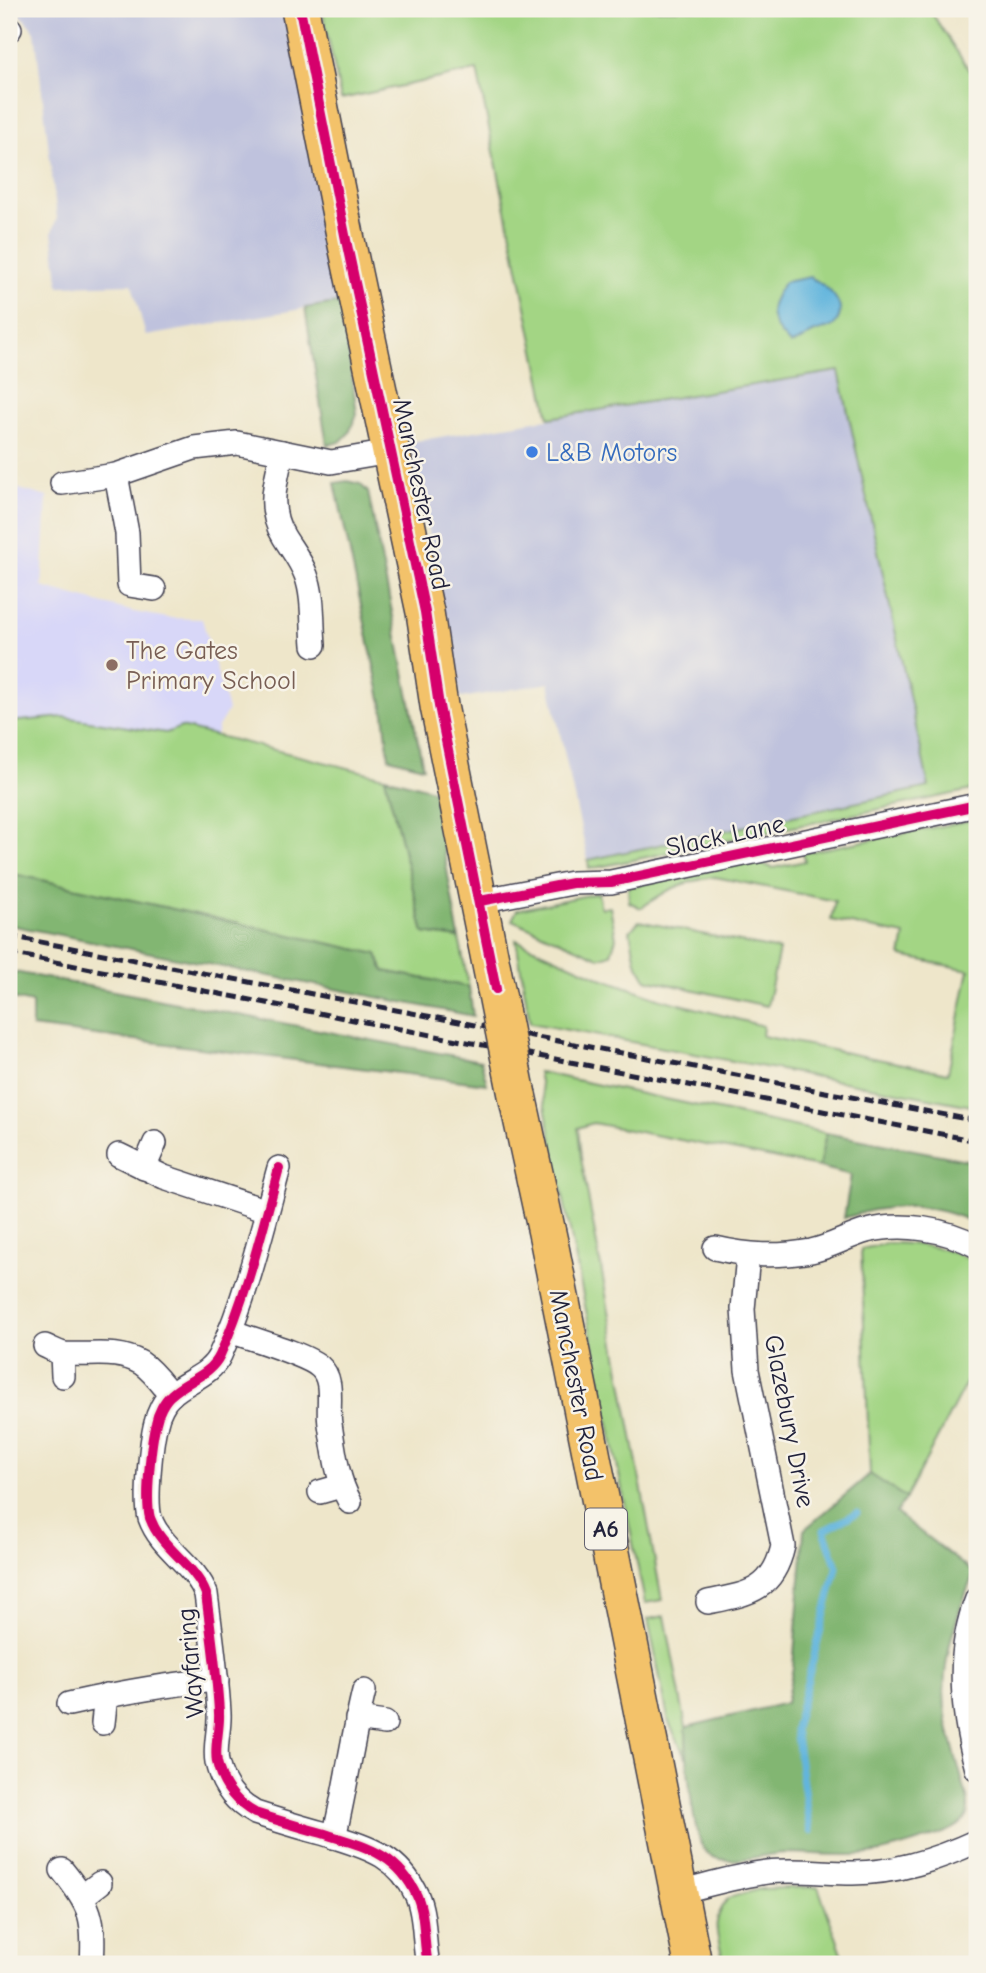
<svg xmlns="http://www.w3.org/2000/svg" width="986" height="1973" font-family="'Comic Neue',sans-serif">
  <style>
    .built { fill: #d8d7f8 }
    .industrial { fill: #bfc2dd }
    .green { fill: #a3d584; stroke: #627c60; stroke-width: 2 }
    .forest { fill: #82b672; stroke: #526c56; stroke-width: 2 }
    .water { fill: #62b5dd; stroke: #426c8c; stroke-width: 2 }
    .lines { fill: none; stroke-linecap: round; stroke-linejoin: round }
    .stream { stroke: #62b5dd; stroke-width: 7 }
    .street-casing { stroke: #413f50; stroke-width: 26 }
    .primary-casing { stroke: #413f50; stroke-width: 40 }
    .street { stroke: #fff; stroke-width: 23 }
    .primary { stroke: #f3c26a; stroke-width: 37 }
    .rail { stroke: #22223b; stroke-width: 5; stroke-dasharray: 10 5; stroke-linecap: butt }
    .primary-bridge-casing { stroke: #413f50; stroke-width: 40; stroke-linecap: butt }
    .primary-bridge { stroke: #f3c26a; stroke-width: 37 }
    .cycleway-casing { stroke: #f7f3e8; stroke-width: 15 }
    .cycleway { stroke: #d6006c; stroke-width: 10 }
    .shop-dot { fill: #3f7fe0; stroke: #f7f3e8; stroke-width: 2.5 }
    .education-dot { fill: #8d6e63; stroke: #f7f3e8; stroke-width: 2.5 }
    .labels { text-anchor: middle; stroke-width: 5; stroke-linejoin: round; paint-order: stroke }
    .shield { fill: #f7f3e8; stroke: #62616f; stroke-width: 2 }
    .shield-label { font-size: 24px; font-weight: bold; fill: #22223b }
    .shop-label { font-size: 26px; fill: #366cbe; stroke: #f7f3e8; text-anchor: start }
    .street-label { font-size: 26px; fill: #22223b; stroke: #f7f3e8 }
    .education-label { font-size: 26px; fill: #785e54; stroke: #f7f3e8; text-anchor: start }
  </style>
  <rect width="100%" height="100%" fill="#f7f3e8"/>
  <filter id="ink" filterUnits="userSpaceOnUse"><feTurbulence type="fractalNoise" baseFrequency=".0143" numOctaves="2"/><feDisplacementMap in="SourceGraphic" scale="14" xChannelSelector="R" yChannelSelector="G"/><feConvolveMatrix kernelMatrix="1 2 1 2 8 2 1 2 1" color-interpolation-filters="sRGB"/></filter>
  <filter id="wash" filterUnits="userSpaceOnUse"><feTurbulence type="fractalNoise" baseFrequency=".00686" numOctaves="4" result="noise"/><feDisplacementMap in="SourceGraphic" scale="28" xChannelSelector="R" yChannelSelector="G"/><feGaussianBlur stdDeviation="1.57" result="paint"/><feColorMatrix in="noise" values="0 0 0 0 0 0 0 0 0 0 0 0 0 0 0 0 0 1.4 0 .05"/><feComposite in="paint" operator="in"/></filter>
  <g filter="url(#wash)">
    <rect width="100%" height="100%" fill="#eee6ca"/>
    <!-- built -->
    <path class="built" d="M 9,486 L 47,497 L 42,587 L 134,612 L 168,618 L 202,619 L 228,710 L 218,727 L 216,736 L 181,727 L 167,733 L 64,717 L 9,873 Z"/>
    <!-- industrial -->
    <g class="industrial">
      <path d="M 16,9 L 288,9 L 342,302 L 146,336 L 132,284 L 59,286 L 52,232 L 57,218 L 35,32 Z"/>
      <path d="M 839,370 L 929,787 L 588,860 L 549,683 L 461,698 L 410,442 Z"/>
    </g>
    <!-- green -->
    <g class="green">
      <path d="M 322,9 L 929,9 L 977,82 L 977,789 L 589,869 L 588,860 L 929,787 L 839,371 L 549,418 L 477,70 L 341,99 Z"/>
      <path d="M 64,717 L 166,733 L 181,727 L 385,777 L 424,933 L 459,938 L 469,987 L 384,971 L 377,954 L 9,873 L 9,722 Z"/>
      <path d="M 977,819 L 977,1107 L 530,1023 L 516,940 L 601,978 L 661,999 L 763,1026 L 762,1036 L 948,1073 L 969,970 L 901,956 L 905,935 L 831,920 L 835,901 L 715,877 C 681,882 668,889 641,908 L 629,902 L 628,887 L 754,861 L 773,868 L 805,861 L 803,853 Z"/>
      <path d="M 598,893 L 601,908 L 610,907 L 616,938 L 611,954 L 599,958 L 512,920 L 517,910 Z"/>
      <path d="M 639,921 L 779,950 L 767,1006 L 646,979 L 636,962 L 630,931 Z"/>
      <path d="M 538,1072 L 826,1133 L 819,1167 L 593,1123 L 578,1128 L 581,1158 L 662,1600 L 645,1603 Z"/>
      <path d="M 890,1243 C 921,1244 950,1247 977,1264 L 977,1362 L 906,1498 L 870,1474 L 861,1249 Z"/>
      <path d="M 665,1616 L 686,1727 L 686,1758 L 669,1723 L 648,1619 Z"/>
      <path d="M 818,1887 L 846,1964 L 724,1964 C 718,1934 709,1925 728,1898 L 760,1889 Z"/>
    </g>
    <!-- forest -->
    <g class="forest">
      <path d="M 342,302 L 357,414 L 349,433 L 340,442 L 327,445 L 305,308 Z"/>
      <path d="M 347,481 L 360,484 L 368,492 L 423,767 L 389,758 L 384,713 L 335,483 Z"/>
      <path d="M 385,777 L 433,790 L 459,938 L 424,933 Z"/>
      <path d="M 9,873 L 377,954 L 384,971 L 469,987 L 473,1016 L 9,925 Z"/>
      <path d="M 9,971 L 481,1061 L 487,1084 L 32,1027 L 32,1003 L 9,998 Z"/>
      <path d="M 826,1133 L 977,1162 L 977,1224 C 930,1202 893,1202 844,1218 L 851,1175 L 819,1167 Z"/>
      <path d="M 870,1474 L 906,1498 L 896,1513 L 974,1573 C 955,1619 937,1671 947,1722 C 953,1749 961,1775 968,1801 C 968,1809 969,1815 963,1821 C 953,1834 886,1852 869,1854 C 841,1857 811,1853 783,1853 C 762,1854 722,1869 706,1852 C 691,1835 686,1752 686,1727 L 786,1703 L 793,1667 L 804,1530 Z"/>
    </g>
    <!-- water -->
    <path class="water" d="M 810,277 C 825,285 851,304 835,324 C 830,330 821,329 815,332 C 805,336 801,342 790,344 C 767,321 765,307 785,282 Z"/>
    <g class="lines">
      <!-- stream -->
      <path class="stream" d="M 810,1831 L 795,1729 L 837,1567 L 824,1530 L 857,1513"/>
    </g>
  </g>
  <g filter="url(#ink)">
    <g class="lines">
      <!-- street casing -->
      <g class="street-casing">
        <g id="street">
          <path d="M 9,28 L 10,29"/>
          <path d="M 282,452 C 276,482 266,508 284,537 C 292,550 301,561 306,575 C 314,596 312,623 314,645"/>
          <path d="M 116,475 L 127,533 L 129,585 L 154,589"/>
          <path d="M 62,483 L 116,475 L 194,448 L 237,443 L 331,462 L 390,452"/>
          <path d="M 480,901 L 572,883 L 611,882 L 977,805"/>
          <path d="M 119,1155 L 164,1177 L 267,1211"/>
          <path d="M 144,1168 L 155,1143"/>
          <path d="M 279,1168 C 262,1230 247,1295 220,1355 C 210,1376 187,1380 171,1395 C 164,1401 158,1413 156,1423 C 151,1442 145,1500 150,1518 C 161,1549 195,1564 206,1594 C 211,1634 217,1673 219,1713 C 220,1729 214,1747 217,1762 C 222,1785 235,1802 255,1813 C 277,1820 299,1827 322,1833 C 362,1846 397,1852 417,1896 C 426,1917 423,1942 428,1964"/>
          <path d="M 715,1248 C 749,1256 777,1257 811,1251 C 831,1247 848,1236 867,1231 C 903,1222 945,1229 977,1246"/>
          <path d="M 230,1331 C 249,1338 308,1355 320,1367 C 335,1380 327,1406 330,1424 C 334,1450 337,1479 350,1502"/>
          <path d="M 45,1346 C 52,1349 58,1353 65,1354 C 92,1356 117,1349 141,1363 C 153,1371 162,1384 171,1395"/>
          <path d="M 62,1354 L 63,1376"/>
          <path d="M 320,1492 L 341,1486"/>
          <path d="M 977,1599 C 955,1654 962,1714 977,1769"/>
          <path d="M 708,1602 C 748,1594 773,1591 783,1546 L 747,1370 L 743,1309 L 748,1255"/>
          <path d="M 69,1704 C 118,1693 167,1684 217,1680"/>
          <path d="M 357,1719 L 385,1723"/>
          <path d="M 103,1723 L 106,1695"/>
          <path d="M 334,1837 C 346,1788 352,1739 364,1691"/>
          <path d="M 62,1870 C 91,1906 95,1918 92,1964"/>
          <path d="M 678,1892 C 707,1885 737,1876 767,1872 C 796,1869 824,1873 853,1873 C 897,1873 938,1859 977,1841"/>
          <path d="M 83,1896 L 100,1883"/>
        </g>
      </g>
      <!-- primary casing -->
      <g class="primary-casing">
        <g id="primary">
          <path d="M 300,9 L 347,245 L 425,612 L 439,706 L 496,989"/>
          <path d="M 517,1095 L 549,1242 L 693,1964"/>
        </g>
      </g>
      <!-- street -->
      <use href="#street" class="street"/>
      <!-- primary -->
      <use href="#primary" class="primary"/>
      <!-- rail -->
      <g class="rail">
        <path d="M 9,936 L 977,1121"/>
        <path d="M 9,953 L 977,1141"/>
      </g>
      <!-- primary-bridge casing -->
      <g class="primary-bridge-casing">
        <path id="primary-bridge" d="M 496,989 L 517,1095"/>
      </g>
      <!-- primary-bridge -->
      <use href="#primary-bridge" class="primary-bridge"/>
      <!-- cycleway casing -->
      <g class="cycleway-casing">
        <g id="cycleway">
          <path d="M 300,9 L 347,245 L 425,612 L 439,706 L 496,989"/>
          <path d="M 480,901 L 572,883 L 611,882 L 977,805"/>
          <path d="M 279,1168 C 262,1230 247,1295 220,1355 C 210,1376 187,1380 171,1395 C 164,1401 158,1413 156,1423 C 151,1442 145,1500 150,1518 C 161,1549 195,1564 206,1594 C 211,1634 217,1673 219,1713 C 220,1729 214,1747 217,1762 C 222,1785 235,1802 255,1813 C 277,1820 299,1827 322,1833 C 362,1846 397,1852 417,1896 C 426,1917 423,1942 428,1964"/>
        </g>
      </g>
      <!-- cycleway -->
      <use href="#cycleway" class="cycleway"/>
    </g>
  </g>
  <!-- markers -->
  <circle class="shop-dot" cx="532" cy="452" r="7"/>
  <circle class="education-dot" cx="112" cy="665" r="7"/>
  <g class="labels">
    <!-- shield labels -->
    <rect class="shield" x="585" y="1508.5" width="42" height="41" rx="5"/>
    <g class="shield-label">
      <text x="606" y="1537">A6</text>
    </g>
    <!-- shop labels -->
    <g class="shop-label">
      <text x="546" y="461">L&amp;B Motors</text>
    </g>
    <!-- street labels -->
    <g class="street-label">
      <text transform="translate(422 494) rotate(78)" y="9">Manchester Road</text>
      <text transform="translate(725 835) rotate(-12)" y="9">Slack Lane</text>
      <text transform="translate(577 1385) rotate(79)" y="9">Manchester Road</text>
      <text transform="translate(790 1421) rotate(79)" y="9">Glazebury Drive</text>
      <text transform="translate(190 1663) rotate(-95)" y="9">Wayfaring</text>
    </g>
    <!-- education labels -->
    <g class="education-label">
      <text x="126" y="659">The Gates<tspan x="126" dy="30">Primary School</tspan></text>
    </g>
  </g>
  <!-- margin -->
  <rect width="986" height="1973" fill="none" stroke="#f7f3e8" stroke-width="35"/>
</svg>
